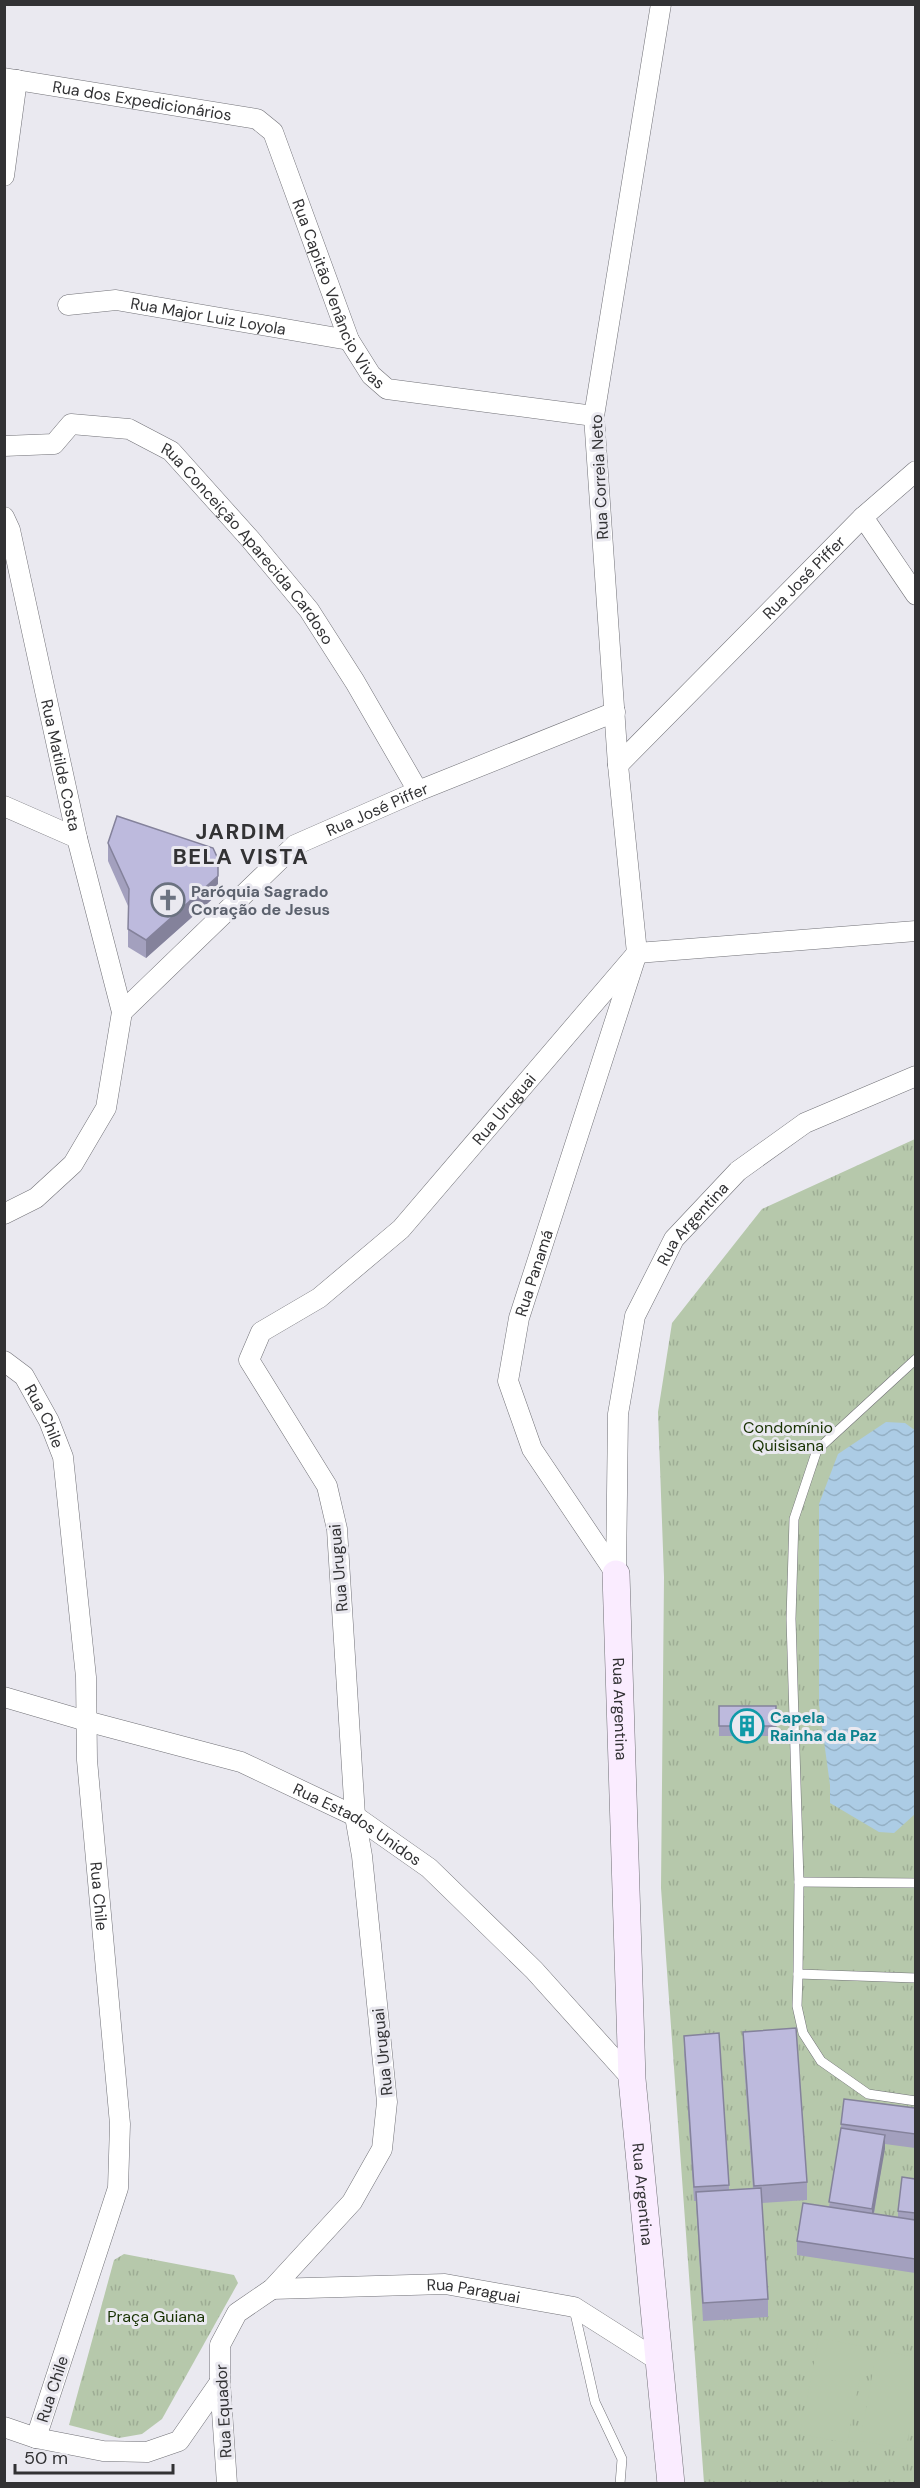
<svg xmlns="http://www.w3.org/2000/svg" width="920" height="2488" font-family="'DM Sans',sans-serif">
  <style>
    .grass { fill: url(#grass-tufts) }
    .garden { fill: #b6c8ab }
    .water { fill: url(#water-waves) }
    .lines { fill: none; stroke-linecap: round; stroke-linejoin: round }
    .lane-casing { stroke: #717177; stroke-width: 10 }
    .street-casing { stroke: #717177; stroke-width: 21 }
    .secondary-casing { stroke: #717177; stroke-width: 28 }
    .lane { stroke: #fff; stroke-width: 9 }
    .street { stroke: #fff; stroke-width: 20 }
    .secondary { stroke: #faecff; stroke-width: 27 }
    .wall { fill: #a3a0be }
    .shaded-wall { fill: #84829b }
    .building { fill: #bdbadd; stroke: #84829b; stroke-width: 1.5 }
    .labels { text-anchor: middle; stroke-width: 6; stroke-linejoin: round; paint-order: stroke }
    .street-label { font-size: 16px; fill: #323234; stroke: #eae9f0 }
    .worship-label { font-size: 16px; font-weight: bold; fill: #5b616d; stroke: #eae9f0; text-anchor: start }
    .park-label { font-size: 16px; fill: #183202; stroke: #eae9f0 }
    .culture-label { font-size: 16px; font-weight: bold; fill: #0d838f; stroke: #eae9f0; text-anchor: start }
    .district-label { font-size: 22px; font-weight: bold; letter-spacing: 1.5px; fill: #323234; stroke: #eae9f0 }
  </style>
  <defs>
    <pattern id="grass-tufts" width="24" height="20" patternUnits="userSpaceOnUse" patternTransform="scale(1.5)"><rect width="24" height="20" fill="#b6c8ab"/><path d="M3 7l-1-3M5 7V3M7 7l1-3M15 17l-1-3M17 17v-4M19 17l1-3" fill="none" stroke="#9dac94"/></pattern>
    <pattern id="water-waves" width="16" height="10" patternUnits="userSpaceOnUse" patternTransform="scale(1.5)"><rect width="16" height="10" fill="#accce5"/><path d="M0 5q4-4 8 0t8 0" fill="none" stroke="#94b0c5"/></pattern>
  </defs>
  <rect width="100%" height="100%" fill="#eae9f0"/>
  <!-- grass -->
  <g class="grass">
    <path d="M 915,1139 L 915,2483 L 704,2483 L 661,1888 L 664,1577 L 658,1412 L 672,1323 L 762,1209 Z"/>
    <path d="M 124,2254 L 234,2275 L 238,2283 L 162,2419 L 142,2434 L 119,2438 L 69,2425 L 114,2260 Z"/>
  </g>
  <!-- garden -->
  <g class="garden">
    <path d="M 819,2338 L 866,2347 L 847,2443 L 800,2434 Z"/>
    <path d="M 877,2350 L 915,2357 L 915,2399 L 906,2449 L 860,2441 Z"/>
  </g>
  <!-- water -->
  <path class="water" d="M 886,1422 L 905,1423 L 916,1431 L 915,1814 L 894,1833 L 879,1832 L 830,1803 L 830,1785 L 819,1705 L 819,1504 L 838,1454 Z"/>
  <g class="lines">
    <!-- lane casing -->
    <g class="lane-casing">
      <g id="lane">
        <path d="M 916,1359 L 817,1450 L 794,1519 L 791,1619 L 799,1882 L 798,1974 L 916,1978"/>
        <path d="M 799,1882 L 916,1883"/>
        <path d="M 798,1974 L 797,2006 L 803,2033 L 821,2061 L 868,2094 L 916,2101"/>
        <path d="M 574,2309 L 595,2402 L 622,2459 L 620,2484"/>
      </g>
    </g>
    <!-- street casing -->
    <g class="street-casing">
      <g id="street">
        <path id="s1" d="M 4,78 L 257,119 L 273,132 L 349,340 L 371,375 L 387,389 L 594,416"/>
        <path d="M 4,176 L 17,80"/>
        <path id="s2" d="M 68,305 L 116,300 L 349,340"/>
        <path id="s3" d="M 4,446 L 54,444 L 71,424 L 129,429 L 171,451 L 250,539 L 309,610 L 355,682 L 418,791"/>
        <path id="s4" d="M 4,517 L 10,530 L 77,838 L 122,1012 L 106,1108 L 73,1164 L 36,1198 L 4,1214"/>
        <path d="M 863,517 L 916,595"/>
        <path id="s5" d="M 618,765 L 863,517 L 916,471"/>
        <path d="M 4,806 L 77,838"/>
        <path d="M 637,953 L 916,931"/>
        <path id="s6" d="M 122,1012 L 295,845 L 418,791 L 615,712"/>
        <path id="s7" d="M 4,1361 L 24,1376 L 49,1421 L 63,1457 L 86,1677 L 87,1760 L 120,2124 L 118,2188 L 36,2438"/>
        <path id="s8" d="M 616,1574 L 532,1449 L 508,1381 L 519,1318 L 637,953 L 618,765 L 594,416 L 661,4"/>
        <path id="s9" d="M 616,1574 L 618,1414 L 635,1316 L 674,1239 L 738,1171 L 805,1123 L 916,1076"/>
        <path id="s10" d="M 4,1697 L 86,1721 L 241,1762 L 355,1816 L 429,1868 L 534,1970 L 632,2079"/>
        <path id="s11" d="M 272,2289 L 445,2284 L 574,2307 L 659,2361"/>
        <path d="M 4,2427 L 36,2438 L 103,2451 L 147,2452 L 179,2441 L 220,2382"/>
        <path id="s12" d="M 227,2484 L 220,2382 L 220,2345 L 237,2313 L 272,2289 L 352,2202 L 382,2149 L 387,2102 L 362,1856 L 355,1816 L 337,1529 L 327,1486 L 249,1360 L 261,1332 L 319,1298 L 401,1229 L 637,953"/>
      </g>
    </g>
    <!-- secondary casing -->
    <g class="secondary-casing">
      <g id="secondary">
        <path id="s13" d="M 616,1574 L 632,2079 L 671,2484"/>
      </g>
    </g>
    <!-- lane -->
    <use href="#lane" class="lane"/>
    <!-- street -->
    <use href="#street" class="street"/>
    <!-- secondary -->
    <use href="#secondary" class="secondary"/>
  </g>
  <!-- wall -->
  <g class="wall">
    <path d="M 108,843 L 218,894 L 146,958 L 128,947 L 128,906 L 108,861 Z"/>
    <rect x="719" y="1706" width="57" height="30"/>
    <path d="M 743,2032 L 807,2182 L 807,2200 L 762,2203 L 768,2299 L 768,2317 L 703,2321 L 696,2201 L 694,2201 L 684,2050 L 684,2036 L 729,2185 L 729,2190 L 753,2189 L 743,2050 Z"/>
    <path d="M 915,2108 L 915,2148 L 885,2144 L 874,2214 L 898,2218 L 898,2211 L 915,2179 L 915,2273 L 797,2255 L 797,2241 L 829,2207 L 841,2130 L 841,2124 Z"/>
  </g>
  <!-- shaded-wall -->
  <g class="shaded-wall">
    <path d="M 218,876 L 218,894 L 146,958 L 146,940 Z"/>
    <path d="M 885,2135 L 885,2149 L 872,2223 L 872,2209 Z"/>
  </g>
  <!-- building -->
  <g class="building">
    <path d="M 117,816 L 213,848 L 218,859 L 218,876 L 146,940 L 128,929 L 129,889 L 108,843 Z"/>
    <rect x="719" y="1706" width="57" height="20"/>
    <path d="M 796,2028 L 807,2182 L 754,2186 L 743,2032 Z"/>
    <path d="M 719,2033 L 729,2185 L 694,2187 L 684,2036 Z"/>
    <path d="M 844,2099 L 915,2108 L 915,2134 L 841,2124 Z"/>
    <path d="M 841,2128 L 885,2135 L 872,2209 L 829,2202 Z"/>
    <path d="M 902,2177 L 915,2179 L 915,2213 L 898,2211 Z"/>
    <path d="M 761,2188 L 768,2299 L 703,2303 L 696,2192 Z"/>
    <path d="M 803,2203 L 915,2220 L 915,2259 L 797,2241 Z"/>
  </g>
  <!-- icons -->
  <defs>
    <g id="church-ring" transform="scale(1.725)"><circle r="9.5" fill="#eae9f0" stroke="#6b7280" stroke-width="1.5"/><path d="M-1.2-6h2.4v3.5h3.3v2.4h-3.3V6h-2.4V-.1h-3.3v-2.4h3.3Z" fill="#6b7280"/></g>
    <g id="building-ring" transform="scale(1.725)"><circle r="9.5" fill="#eae9f0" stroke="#0f9aa8" stroke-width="1.5"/><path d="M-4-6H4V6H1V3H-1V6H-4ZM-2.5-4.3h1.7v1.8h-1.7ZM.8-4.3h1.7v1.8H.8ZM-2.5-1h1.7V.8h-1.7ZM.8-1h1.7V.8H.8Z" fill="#0f9aa8"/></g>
  </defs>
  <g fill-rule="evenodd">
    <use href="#church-ring" x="168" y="900"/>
    <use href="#building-ring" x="747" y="1726"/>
  </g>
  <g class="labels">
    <!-- street labels -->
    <g class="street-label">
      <text dy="6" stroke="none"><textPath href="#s1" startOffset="140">Rua dos Expedicionários</textPath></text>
      <text dy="6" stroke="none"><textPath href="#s1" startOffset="452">Rua Capitão Venâncio Vivas</textPath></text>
      <text dy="6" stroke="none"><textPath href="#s2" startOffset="142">Rua Major Luiz Loyola</textPath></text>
      <text transform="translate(599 477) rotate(-93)" y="6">Rua Correia Neto</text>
      <text dy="6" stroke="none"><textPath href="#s3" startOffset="302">Rua Conceição Aparecida Cardoso</textPath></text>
      <text dy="6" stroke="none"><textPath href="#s5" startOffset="264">Rua José Piffer</textPath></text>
      <text dy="6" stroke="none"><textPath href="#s4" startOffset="255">Rua Matilde Costa</textPath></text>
      <text dy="6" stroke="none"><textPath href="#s6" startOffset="330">Rua José Piffer</textPath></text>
      <text dy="6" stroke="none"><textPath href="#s12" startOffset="1575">Rua Uruguai</textPath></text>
      <text dy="6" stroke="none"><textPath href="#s9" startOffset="369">Rua Argentina</textPath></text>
      <text dy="6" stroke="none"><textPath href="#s8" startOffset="334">Rua Panamá</textPath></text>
      <text dy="6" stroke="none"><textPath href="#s7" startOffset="70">Rua Chile</textPath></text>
      <text transform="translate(338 1568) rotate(-95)" y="6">Rua Uruguai</text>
      <text dy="6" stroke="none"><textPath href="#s13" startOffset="135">Rua Argentina</textPath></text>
      <text dy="6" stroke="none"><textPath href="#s10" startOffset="378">Rua Estados Unidos</textPath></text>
      <text dy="6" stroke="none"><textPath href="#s7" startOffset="556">Rua Chile</textPath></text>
      <text transform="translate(382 2052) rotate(-96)" y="6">Rua Uruguai</text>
      <text dy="6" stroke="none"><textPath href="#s13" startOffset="621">Rua Argentina</textPath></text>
      <text dy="6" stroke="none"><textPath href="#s11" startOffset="202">Rua Paraguai</textPath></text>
      <text transform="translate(52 2389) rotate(-72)" y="6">Rua Chile</text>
      <text transform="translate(223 2411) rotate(-93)" y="6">Rua Equador</text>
    </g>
    <!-- worship labels -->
    <g class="worship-label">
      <text x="191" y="897">Paróquia Sagrado<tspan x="191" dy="18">Coração de Jesus</tspan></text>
    </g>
    <!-- park labels -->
    <g class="park-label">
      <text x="788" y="1433">Condomínio<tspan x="788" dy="18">Quisisana</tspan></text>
      <text x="156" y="2322">Praça Guiana</text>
    </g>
    <!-- culture labels -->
    <g class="culture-label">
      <text x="770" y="1723">Capela<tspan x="770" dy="18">Rainha da Paz</tspan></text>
    </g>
    <!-- district labels -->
    <g class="district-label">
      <text x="241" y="839">JARDIM<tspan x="241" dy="25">BELA VISTA</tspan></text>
    </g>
  </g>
  <!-- border -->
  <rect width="920" height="2488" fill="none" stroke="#323234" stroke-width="12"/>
  <!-- scale -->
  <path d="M15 2464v9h158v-9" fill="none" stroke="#323234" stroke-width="3"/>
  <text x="24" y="2464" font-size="18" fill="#323234" stroke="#eae9f0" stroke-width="4.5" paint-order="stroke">50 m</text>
</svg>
